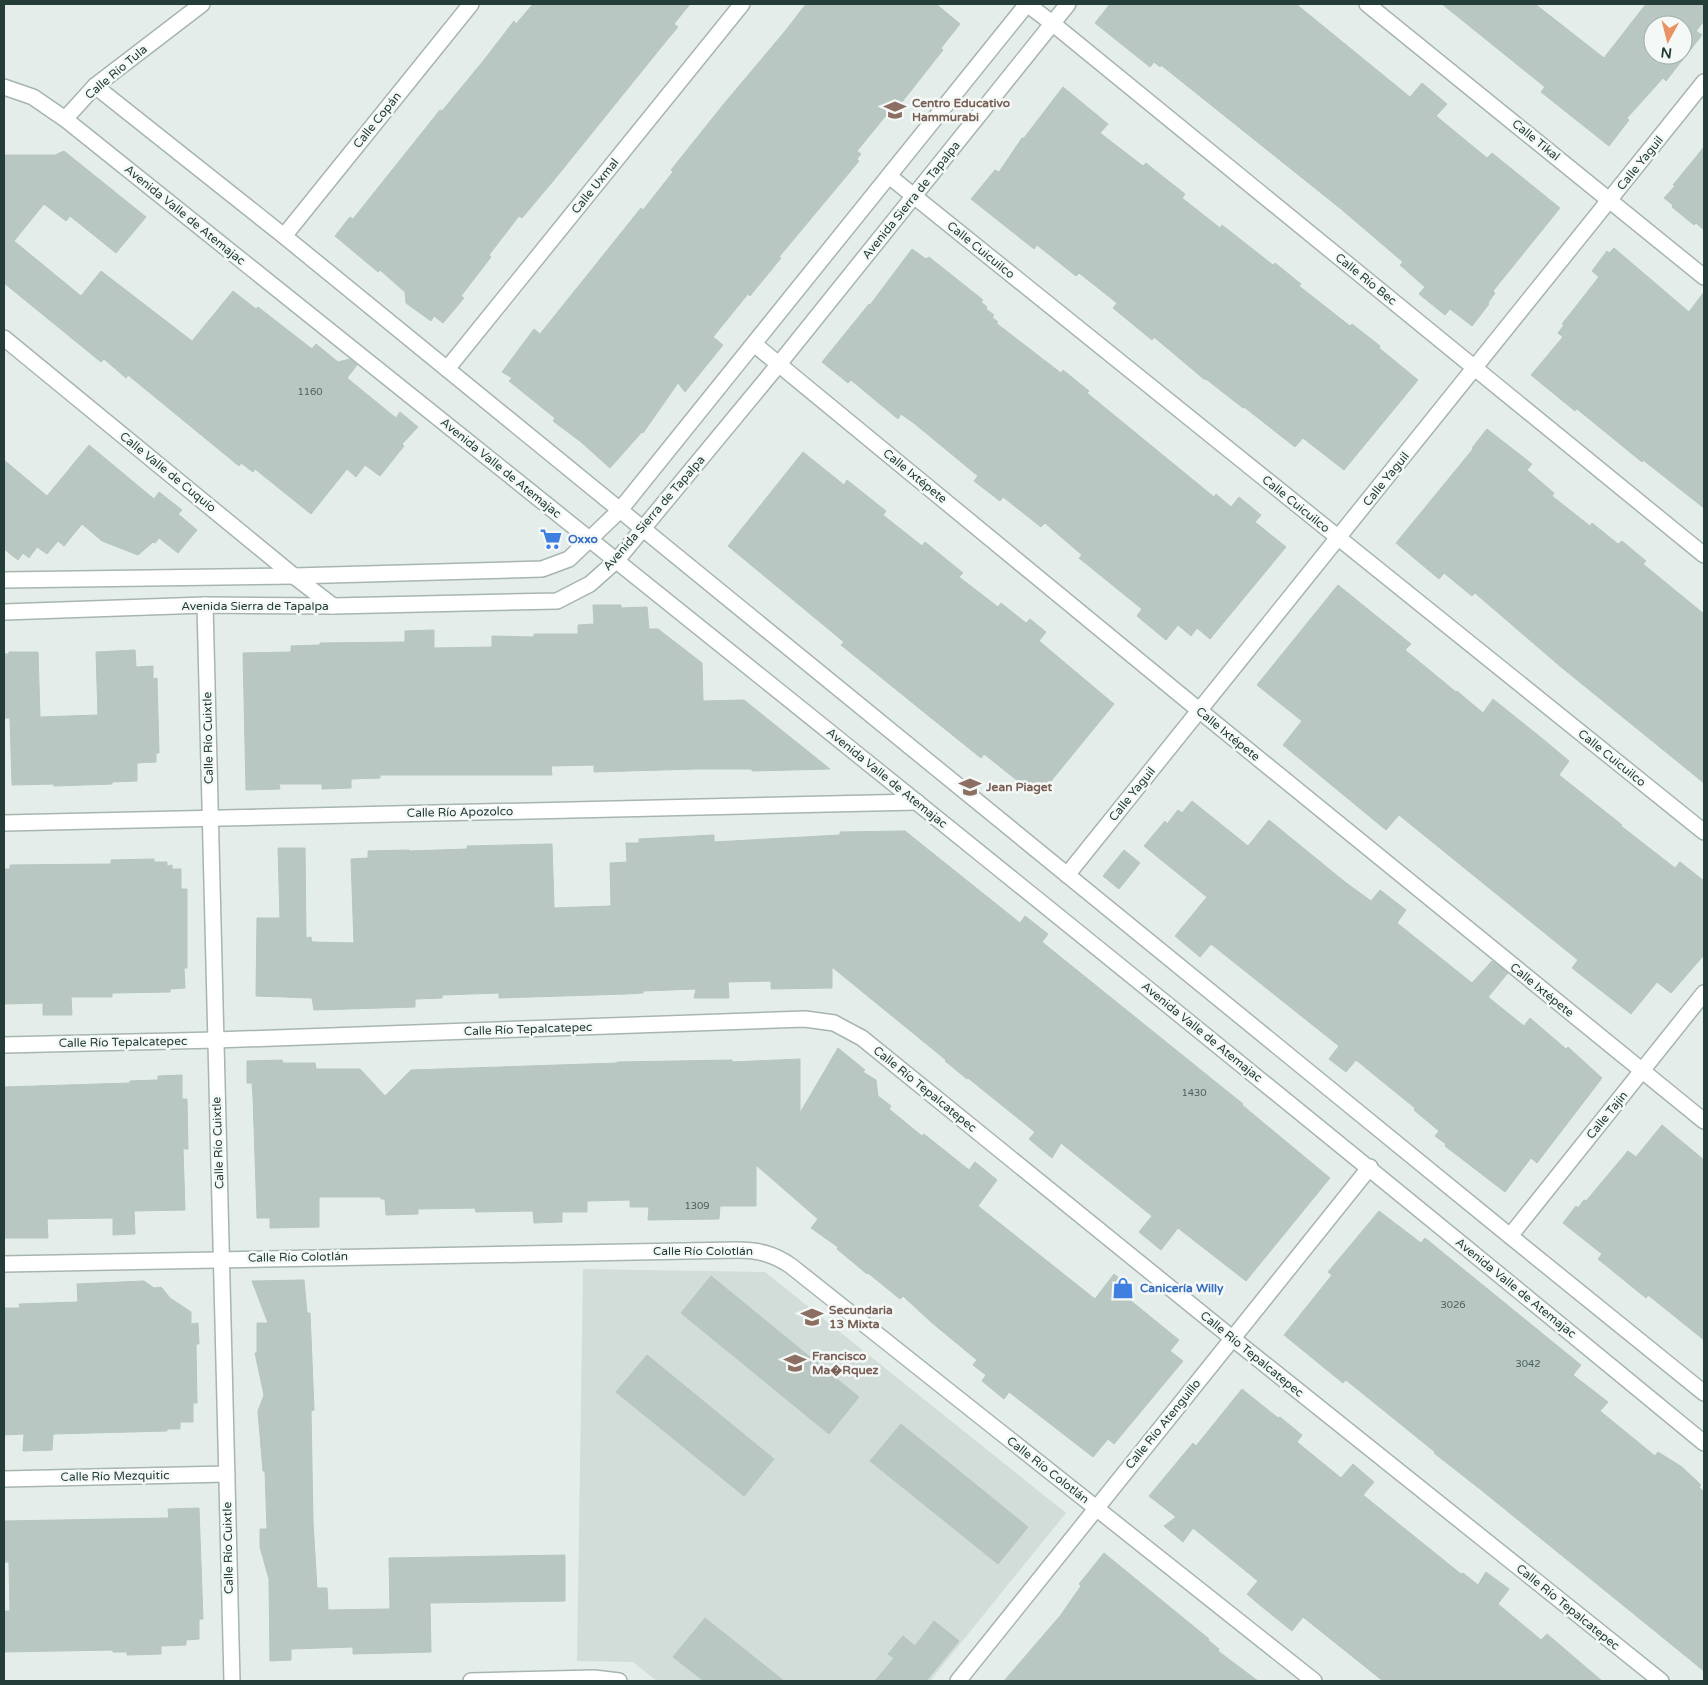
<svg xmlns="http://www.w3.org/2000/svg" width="1708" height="1685" font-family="'Varela Round',sans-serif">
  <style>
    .built { fill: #d2dcd9 }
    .building { fill: #b9c7c3; stroke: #b6c6c1; fill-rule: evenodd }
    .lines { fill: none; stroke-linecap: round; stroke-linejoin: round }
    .minor-casing { stroke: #a7b5b1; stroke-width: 18 }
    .tertiary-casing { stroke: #a7b5b1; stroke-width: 18 }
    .minor { stroke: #fff; stroke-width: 15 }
    .tertiary { stroke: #fff; stroke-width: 15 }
    .labels { text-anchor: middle; stroke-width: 5; stroke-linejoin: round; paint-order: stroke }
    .number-label { font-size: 10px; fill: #49605c }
    .street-label { font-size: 12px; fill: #243d39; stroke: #f4f9f7 }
    .education-label { font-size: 12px; font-weight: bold; fill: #785e54; stroke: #f4f9f7; text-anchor: start }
    .shop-label { font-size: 12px; font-weight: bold; fill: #366cbe; stroke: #f4f9f7; text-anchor: start }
  </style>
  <rect width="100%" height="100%" fill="#e4ede9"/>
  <!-- built -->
  <path class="built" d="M 583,1269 L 765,1272 L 1066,1513 L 930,1681 L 657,1681 L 633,1662 L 577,1661 Z"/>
  <!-- building -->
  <g class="building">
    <path d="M 533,4 L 690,4 L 674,24 L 678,27 L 667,40 L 554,180 L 522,218 L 519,216 L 489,255 L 491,257 L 461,296 L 464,298 L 443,323 L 434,316 L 431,321 L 406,303 L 405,292 L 380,270 L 378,272 L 335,236 L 350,217 L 353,219 L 440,110 L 442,111 L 484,60 L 514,21 L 516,24 Z"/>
    <path d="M 806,4 L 936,4 L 960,24 L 941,48 L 943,50 L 891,116 L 888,113 L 857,151 L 861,154 L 857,159 L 859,161 L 779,257 L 781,258 L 750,296 L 748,294 L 713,337 L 723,345 L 685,392 L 678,383 L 643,433 L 642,432 L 610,468 L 581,442 L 553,421 L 555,418 L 509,381 L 512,378 L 502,372 L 534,329 L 540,334 L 641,208 L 643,210 L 673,172 L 671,170 L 723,105 L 786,30 Z"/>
    <path d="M 1110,4 L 1296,4 L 1410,97 L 1422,83 L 1447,104 L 1436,116 L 1487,158 L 1492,153 L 1560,208 L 1493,291 L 1495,293 L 1488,303 L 1489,304 L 1472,326 L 1450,309 L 1445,315 L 1419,294 L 1425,287 L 1400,265 L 1403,262 L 1341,209 L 1161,65 L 1160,67 L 1154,62 L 1150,67 L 1095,23 Z"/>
    <path d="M 1442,4 L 1535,4 L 1604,58 L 1646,4 L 1704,4 L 1704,21 L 1696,31 L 1702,35 L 1666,81 L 1663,78 L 1627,118 L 1629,120 L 1609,146 L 1541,92 L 1545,87 ZM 1653,25 L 1683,25 L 1683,55 L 1653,55 Z"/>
    <path d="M 1063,87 L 1108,124 L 1100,133 L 1143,166 L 1146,163 L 1157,172 L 1185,194 L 1182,198 L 1220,228 L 1222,225 L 1273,265 L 1275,263 L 1301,284 L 1299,286 L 1350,326 L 1352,324 L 1380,346 L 1379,348 L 1418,380 L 1344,470 L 1303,438 L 1295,447 L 1244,407 L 1243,408 L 1206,379 L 1205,380 L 1154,337 L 1152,340 L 1113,308 L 1117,303 L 1079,273 L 1076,276 L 1037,245 L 1034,249 L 971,199 L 995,170 L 999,172 L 1022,138 L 1024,138 Z"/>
    <path d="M 1704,147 L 1704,230 L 1696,223 L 1694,225 L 1672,207 L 1673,205 L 1664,198 L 1675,186 L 1673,185 Z"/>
    <path d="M 64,151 L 146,217 L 116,253 L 70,216 L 66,221 L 44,204 L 14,241 L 81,296 L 101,271 L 192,341 L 233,291 L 256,309 L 258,307 L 312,349 L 316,344 L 338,362 L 350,359 L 357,365 L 347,378 L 396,418 L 400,412 L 418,427 L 402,444 L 404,446 L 380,476 L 365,465 L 356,477 L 347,469 L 311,514 L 255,469 L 253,472 L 241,463 L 239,466 L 128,375 L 126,378 L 104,359 L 101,362 L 4,283 L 4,155 L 55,155 Z"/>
    <path d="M 1614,248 L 1689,312 L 1704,292 L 1704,508 L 1643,460 L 1642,462 L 1577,409 L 1575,411 L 1531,375 L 1563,337 L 1558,333 L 1564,325 L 1562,324 L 1599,277 L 1592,271 L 1607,251 L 1609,253 Z"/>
    <path d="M 912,249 L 926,259 L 929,257 L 983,300 L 981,302 L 987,307 L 986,309 L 994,315 L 992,317 L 998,322 L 996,323 L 1061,373 L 1063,370 L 1089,391 L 1087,393 L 1214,497 L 1216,494 L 1231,507 L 1239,497 L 1261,515 L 1255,522 L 1286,547 L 1210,639 L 1197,628 L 1191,636 L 1178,625 L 1166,640 L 1137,616 L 1142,609 L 1079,558 L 1082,555 L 1045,523 L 1041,527 L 1003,497 L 1000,501 L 974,481 L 978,476 L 915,424 L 901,414 L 898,419 L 851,380 L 848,383 L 822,362 L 869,304 L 870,305 Z"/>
    <path d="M 1487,429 L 1532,464 L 1527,470 L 1554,493 L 1552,496 L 1590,526 L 1592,523 L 1618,544 L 1622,541 L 1646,561 L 1643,564 L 1704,614 L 1704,783 L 1561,667 L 1475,593 L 1472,596 L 1444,573 L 1439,579 L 1396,543 L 1473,449 L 1472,448 Z"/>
    <path d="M 89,445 L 154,499 L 159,492 L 182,510 L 178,514 L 197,530 L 178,553 L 159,538 L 155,543 L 153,542 L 138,555 L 102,541 L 82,524 L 64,546 L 58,541 L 47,554 L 37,547 L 29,558 L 23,553 L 18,560 L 4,549 L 4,460 L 47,496 Z"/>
    <path d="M 803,452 L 844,485 L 847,480 L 886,511 L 883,515 L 922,546 L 925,542 L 963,573 L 959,577 L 998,607 L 1001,603 L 1026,623 L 1030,619 L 1046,632 L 1039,641 L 1114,704 L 1038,797 L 984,754 L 981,758 L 930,717 L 841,645 L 844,642 L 728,546 Z"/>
    <path d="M 1338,585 L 1411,644 L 1405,650 L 1456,692 L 1457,691 L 1483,713 L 1493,699 L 1544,740 L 1569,761 L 1559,775 L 1622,825 L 1621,826 L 1675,868 L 1680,862 L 1704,881 L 1704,955 L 1671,993 L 1657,982 L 1631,1014 L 1572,968 L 1578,960 L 1399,815 L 1386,830 L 1283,745 L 1302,721 L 1257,685 Z"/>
    <path d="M 593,605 L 621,605 L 621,608 L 647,607 L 649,629 L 658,629 L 702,663 L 703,701 L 744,700 L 830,769 L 752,771 L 752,769 L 695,769 L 594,772 L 594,765 L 551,766 L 552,775 L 380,775 L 380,778 L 351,779 L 351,788 L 322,789 L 322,784 L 279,784 L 280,789 L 246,790 L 243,653 L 291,652 L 291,646 L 320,645 L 320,643 L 405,642 L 405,631 L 434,630 L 434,648 L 492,647 L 492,636 L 534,637 L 534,634 L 578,634 L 578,625 L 594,624 Z"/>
    <path d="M 135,650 L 136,667 L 153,666 L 153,679 L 157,678 L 159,753 L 156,753 L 156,762 L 137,763 L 137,781 L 112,782 L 112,784 L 54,786 L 54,784 L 12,785 L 10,718 L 4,718 L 4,654 L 9,654 L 9,652 L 38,652 L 40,717 L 98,715 L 96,652 Z"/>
    <path d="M 1192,801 L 1248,846 L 1269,820 L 1345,882 L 1371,901 L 1380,890 L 1406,910 L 1397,923 L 1472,983 L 1492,961 L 1508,973 L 1488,997 L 1524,1026 L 1530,1018 L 1566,1049 L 1568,1047 L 1602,1078 L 1537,1163 L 1531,1158 L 1505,1192 L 1445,1146 L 1446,1144 L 1435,1136 L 1439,1131 L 1414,1110 L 1415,1108 L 1356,1060 L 1346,1072 L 1329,1059 L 1339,1046 L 1211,944 L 1200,957 L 1175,936 L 1207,897 L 1144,846 L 1165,821 L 1167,824 L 1178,810 L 1182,813 Z"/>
    <path d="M 905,831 L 1020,923 L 1025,916 L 1048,934 L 1042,942 L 1243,1104 L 1242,1105 L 1330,1178 L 1246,1281 L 1178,1228 L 1161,1250 L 1139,1232 L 1152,1216 L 1061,1143 L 1052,1158 L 1029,1139 L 1035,1132 L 968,1078 L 967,1079 L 945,1061 L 946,1060 L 832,967 L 832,988 L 771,989 L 771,981 L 728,982 L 729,998 L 694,998 L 696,989 L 643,991 L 643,993 L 626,994 L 499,998 L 499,993 L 442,995 L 442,998 L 415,999 L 415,1007 L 314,1010 L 312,998 L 256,996 L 257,918 L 280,918 L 278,848 L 305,848 L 306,938 L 311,937 L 312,942 L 354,943 L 351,859 L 368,858 L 368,851 L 409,850 L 410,851 L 467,849 L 467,846 L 552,844 L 554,908 L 611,906 L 610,863 L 627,862 L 626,843 L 639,843 L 639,839 L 714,835 L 714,842 L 840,835 L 840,832 Z"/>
    <path d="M 1124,850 L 1140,863 L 1119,889 L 1103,876 Z"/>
    <path d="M 154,859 L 154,862 L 167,862 L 167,866 L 172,865 L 172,869 L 181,869 L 181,889 L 187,889 L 187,968 L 184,968 L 185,988 L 170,989 L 170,992 L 112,993 L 112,997 L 71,997 L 72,1015 L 43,1015 L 43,1003 L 4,1004 L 4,869 L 10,869 L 10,865 L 111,864 L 111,860 Z"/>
    <path d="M 838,1048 L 865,1070 L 863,1072 L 876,1080 L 878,1096 L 891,1106 L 889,1109 L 922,1136 L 924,1134 L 969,1170 L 975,1162 L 997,1180 L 978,1206 L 1095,1299 L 1114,1274 L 1131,1288 L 1125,1296 L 1179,1340 L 1170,1351 L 1183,1361 L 1114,1444 L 1108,1439 L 1093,1457 L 1009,1392 L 1004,1399 L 982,1381 L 986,1375 L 973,1365 L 977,1360 L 931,1322 L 903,1296 L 900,1299 L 868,1273 L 867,1274 L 837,1249 L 838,1247 L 811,1228 L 818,1219 L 756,1165 L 756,1206 L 720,1206 L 719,1219 L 648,1220 L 649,1207 L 630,1207 L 630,1200 L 587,1201 L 587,1212 L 562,1212 L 562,1222 L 534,1223 L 533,1211 L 476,1212 L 475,1208 L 418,1209 L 418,1214 L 386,1215 L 385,1199 L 381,1199 L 381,1197 L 319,1197 L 319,1227 L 270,1228 L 270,1218 L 257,1218 L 253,1096 L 252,1083 L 247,1083 L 247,1061 L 282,1060 L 283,1063 L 315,1063 L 316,1069 L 360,1069 L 385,1096 L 411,1070 L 617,1063 L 617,1062 L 732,1060 L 732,1062 L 800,1059 L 800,1113 Z"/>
    <path d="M 182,1075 L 182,1099 L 187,1099 L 188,1149 L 183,1149 L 185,1210 L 134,1211 L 135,1234 L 113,1235 L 113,1218 L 47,1219 L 48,1238 L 4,1238 L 4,1087 L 130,1083 L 130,1081 L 158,1080 L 158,1076 Z"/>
    <path d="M 1662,1125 L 1704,1160 L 1704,1340 L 1648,1295 L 1646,1298 L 1598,1259 L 1602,1254 L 1563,1223 L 1576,1206 L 1578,1208 L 1584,1200 L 1586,1201 L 1628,1151 L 1636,1157 Z"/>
    <path d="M 1379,1211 L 1421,1243 L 1425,1238 L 1581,1365 L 1573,1375 L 1608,1402 L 1600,1411 L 1655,1456 L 1658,1452 L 1682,1467 L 1701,1485 L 1699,1487 L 1704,1492 L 1704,1671 L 1480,1489 L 1434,1453 L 1435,1452 L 1346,1380 L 1343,1383 L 1284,1335 L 1332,1275 L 1328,1272 Z"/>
    <path d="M 711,1276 L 859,1397 L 829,1434 L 681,1313 Z"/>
    <path d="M 304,1280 L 307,1313 L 310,1313 L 311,1336 L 314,1410 L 311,1411 L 313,1522 L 317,1588 L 327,1588 L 328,1610 L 390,1609 L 389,1558 L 565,1555 L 565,1601 L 430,1603 L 431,1652 L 353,1654 L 353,1647 L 291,1649 L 291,1660 L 270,1661 L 269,1579 L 260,1547 L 260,1529 L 267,1529 L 265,1471 L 263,1471 L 258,1411 L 264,1395 L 255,1353 L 257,1353 L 257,1323 L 268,1323 L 252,1281 Z"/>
    <path d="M 144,1281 L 154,1288 L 161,1287 L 170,1298 L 191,1312 L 191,1324 L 198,1323 L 199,1344 L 196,1344 L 197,1403 L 193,1403 L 193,1422 L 180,1422 L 180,1429 L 167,1429 L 167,1431 L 53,1434 L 52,1450 L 23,1451 L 24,1434 L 4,1435 L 4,1308 L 20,1308 L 19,1304 L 78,1302 L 77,1284 Z"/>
    <path d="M 647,1355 L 774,1459 L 744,1496 L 616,1392 Z"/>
    <path d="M 1242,1389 L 1278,1418 L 1280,1417 L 1302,1435 L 1297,1442 L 1341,1478 L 1353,1464 L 1374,1482 L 1363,1495 L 1461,1574 L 1463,1573 L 1478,1585 L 1486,1572 L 1509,1589 L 1498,1604 L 1541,1640 L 1547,1634 L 1602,1681 L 1383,1681 L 1303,1617 L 1292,1631 L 1261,1606 L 1247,1594 L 1258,1581 L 1193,1528 L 1183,1542 L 1164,1526 L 1176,1517 L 1149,1496 L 1193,1443 L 1196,1446 Z"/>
    <path d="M 901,1424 L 1028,1527 L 998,1564 L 870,1461 Z"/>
    <path d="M 199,1508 L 203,1619 L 199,1619 L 199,1639 L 186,1640 L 186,1645 L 161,1646 L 161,1654 L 127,1655 L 127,1652 L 113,1652 L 113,1650 L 4,1652 L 4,1611 L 10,1611 L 9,1562 L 4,1562 L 4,1521 L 169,1518 L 168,1509 Z"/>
    <path d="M 1104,1553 L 1209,1639 L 1208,1640 L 1219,1649 L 1218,1651 L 1258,1681 L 1004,1681 L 1060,1616 L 1081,1586 L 1079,1584 Z"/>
    <path d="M 705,1618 L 784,1681 L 704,1681 L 673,1657 Z"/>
    <path d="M 934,1621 L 959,1641 L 926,1681 L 875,1681 L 894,1658 L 888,1654 L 903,1636 L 915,1646 Z"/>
  </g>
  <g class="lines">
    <!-- minor casing -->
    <g class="minor-casing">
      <g id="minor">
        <path d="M 1027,4 L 1052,23 L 1704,555"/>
        <path d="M 1367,4 L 1704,277"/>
        <path d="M 95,86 L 284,236 L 1510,1236 L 1704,1393"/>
        <path d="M 4,87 L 33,97 L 65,119 C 613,558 1162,996 1704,1443"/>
        <path d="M 65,119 L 95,86 L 202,4"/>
        <path d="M 889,176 L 1704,832"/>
        <path d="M 284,236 L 471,4"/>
        <path d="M 4,338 L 294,576 L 333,606"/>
        <path d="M 754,344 L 1200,711 L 1704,1121"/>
        <path d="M 447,369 L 742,4"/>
        <path d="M 205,605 L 232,1681"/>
        <path d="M 4,823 L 917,802"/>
        <path d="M 1067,875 L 1704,82"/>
        <path d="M 4,1045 L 216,1040 L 805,1019 L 834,1023 L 862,1038 L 1232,1338 L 1661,1681"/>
        <path d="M 1510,1236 L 1704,993"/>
        <path d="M 4,1264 L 737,1250 C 758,1250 774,1254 791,1266 L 1314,1681"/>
        <path d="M 4,1479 L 227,1474"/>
        <path d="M 471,1681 L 594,1678 L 619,1681"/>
        <path d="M 958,1681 L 1370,1167"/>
      </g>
    </g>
    <!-- tertiary casing -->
    <g class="tertiary-casing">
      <g id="tertiary">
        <path d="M 4,580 L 294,576 L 542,569 L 569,559 L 620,510 L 1027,4"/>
        <path d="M 4,612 L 205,605 L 333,606 L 557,601 L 590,584 L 617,560 L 779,364 L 1068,4"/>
      </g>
    </g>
    <!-- minor -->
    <use href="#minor" class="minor"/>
    <!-- tertiary -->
    <use href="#tertiary" class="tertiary"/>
  </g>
  <!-- icons -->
  <defs>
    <g id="school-bare" transform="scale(1.725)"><path d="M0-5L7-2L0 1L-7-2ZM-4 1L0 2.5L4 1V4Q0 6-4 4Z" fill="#8d6e63" stroke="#f4f9f7" stroke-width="2.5" paint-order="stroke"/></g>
    <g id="supermarket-bare" transform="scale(1.725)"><path d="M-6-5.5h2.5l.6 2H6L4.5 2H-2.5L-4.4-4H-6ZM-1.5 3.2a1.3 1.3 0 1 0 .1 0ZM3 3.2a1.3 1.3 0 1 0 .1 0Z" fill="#3f7fe0" stroke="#f4f9f7" stroke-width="2.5" paint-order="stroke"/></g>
    <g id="shop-bare" transform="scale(1.725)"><path d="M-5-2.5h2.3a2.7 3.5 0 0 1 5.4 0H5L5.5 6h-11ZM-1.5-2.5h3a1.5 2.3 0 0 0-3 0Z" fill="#3f7fe0" stroke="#f4f9f7" stroke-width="2.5" paint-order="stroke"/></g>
    <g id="university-bare" transform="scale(1.725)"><path d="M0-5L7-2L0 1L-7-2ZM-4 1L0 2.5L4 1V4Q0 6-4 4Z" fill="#8d6e63" stroke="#f4f9f7" stroke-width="2.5" paint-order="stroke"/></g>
  </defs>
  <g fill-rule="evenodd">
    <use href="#school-bare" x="895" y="110"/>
    <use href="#supermarket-bare" x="551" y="539"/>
    <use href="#school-bare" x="970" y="787"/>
    <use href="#shop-bare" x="1123" y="1288"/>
    <use href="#university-bare" x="812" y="1317"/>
    <use href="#school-bare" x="795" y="1363"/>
  </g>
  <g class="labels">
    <!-- number labels -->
    <g class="number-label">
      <text x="310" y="395">1160</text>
      <text x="1194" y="1096">1430</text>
      <text x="697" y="1209">1309</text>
      <text x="1453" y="1308">3026</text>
      <text x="1528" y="1367">3042</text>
    </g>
    <!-- street labels -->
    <g class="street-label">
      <text transform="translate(116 72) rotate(-40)" y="4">Calle Río Tula</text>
      <text transform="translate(377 120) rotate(-51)" y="4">Calle Copán</text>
      <text transform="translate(1536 140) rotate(39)" y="4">Calle Tikal</text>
      <text transform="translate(1640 163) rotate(-51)" y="4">Calle Yaguil</text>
      <text transform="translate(595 186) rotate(-51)" y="4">Calle Uxmal</text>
      <text transform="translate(911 200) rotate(-51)" y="4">Avenida Sierra de Tapalpa</text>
      <text transform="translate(185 215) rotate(39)" y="4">Avenida Valle de Atemajac</text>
      <text transform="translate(981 250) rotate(39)" y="4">Calle Cuicuilco</text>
      <text transform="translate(1366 279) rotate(39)" y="4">Calle Río Bec</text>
      <text transform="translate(501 468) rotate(39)" y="4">Avenida Valle de Atemajac</text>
      <text transform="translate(168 472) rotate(39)" y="4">Calle Valle de Cuquío</text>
      <text transform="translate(915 476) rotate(39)" y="4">Calle Ixtépete</text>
      <text transform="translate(1386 479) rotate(-51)" y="4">Calle Yaguil</text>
      <text transform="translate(1296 504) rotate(39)" y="4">Calle Cuicuilco</text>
      <text transform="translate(654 513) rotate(-49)" y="4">Avenida Sierra de Tapalpa</text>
      <text x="255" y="610">Avenida Sierra de Tapalpa</text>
      <text transform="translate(1228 734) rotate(39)" y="4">Calle Ixtépete</text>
      <text transform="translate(208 738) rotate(-91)" y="4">Calle Río Cuixtle</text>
      <text transform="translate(1612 758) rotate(39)" y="4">Calle Cuicuilco</text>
      <text transform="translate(887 778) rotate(39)" y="4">Avenida Valle de Atemajac</text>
      <text transform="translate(1132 794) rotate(-51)" y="4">Calle Yaguil</text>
      <text transform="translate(460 812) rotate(-1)" y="4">Calle Río Apozolco</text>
      <text transform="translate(1542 990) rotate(39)" y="4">Calle Ixtépete</text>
      <text transform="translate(528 1029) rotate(-2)" y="4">Calle Río Tepalcatepec</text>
      <text transform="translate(1202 1032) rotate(39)" y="4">Avenida Valle de Atemajac</text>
      <text transform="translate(123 1042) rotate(-1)" y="4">Calle Río Tepalcatepec</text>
      <text transform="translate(925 1089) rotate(39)" y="4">Calle Río Tepalcatepec</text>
      <text transform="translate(1607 1115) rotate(-51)" y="4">Calle Tajín</text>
      <text transform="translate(218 1143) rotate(-92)" y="4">Calle Río Cuixtle</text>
      <text x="703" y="1255">Calle Río Colotlán</text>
      <text transform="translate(298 1257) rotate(-1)" y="4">Calle Río Colotlán</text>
      <text transform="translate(1516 1288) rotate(39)" y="4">Avenida Valle de Atemajac</text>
      <text transform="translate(1252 1354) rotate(39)" y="4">Calle Río Tepalcatepec</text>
      <text transform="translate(1163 1424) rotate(-51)" y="4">Calle Río Atenguillo</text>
      <text transform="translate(1048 1470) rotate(38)" y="4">Calle Río Colotlán</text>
      <text transform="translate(115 1476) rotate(-1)" y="4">Calle Río Mezquitic</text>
      <text transform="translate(228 1548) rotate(-91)" y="4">Calle Río Cuixtle</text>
      <text transform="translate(1568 1607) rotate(39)" y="4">Calle Río Tepalcatepec</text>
    </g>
    <!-- education labels -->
    <g class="education-label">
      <text x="912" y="107">Centro Educativo<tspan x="912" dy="14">Hammurabi</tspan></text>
      <text x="986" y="791">Jean Piaget</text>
      <text x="829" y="1314">Secundaria<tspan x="829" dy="14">13 Mixta</tspan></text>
      <text x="812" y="1360">Francisco<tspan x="812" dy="14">Ma�Rquez</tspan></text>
    </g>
    <!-- shop labels -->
    <g class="shop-label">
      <text x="568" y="543">Oxxo</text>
      <text x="1140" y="1292">Canicería Willy</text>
    </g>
  </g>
  <!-- border -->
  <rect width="1708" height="1685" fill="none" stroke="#243d39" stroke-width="10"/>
  <!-- north arrow -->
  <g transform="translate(1668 40) rotate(187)"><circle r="24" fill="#f4f9f7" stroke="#a1aeab"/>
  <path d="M0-4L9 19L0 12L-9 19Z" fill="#eb9263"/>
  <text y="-8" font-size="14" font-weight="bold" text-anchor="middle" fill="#243d39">N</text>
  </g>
</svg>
